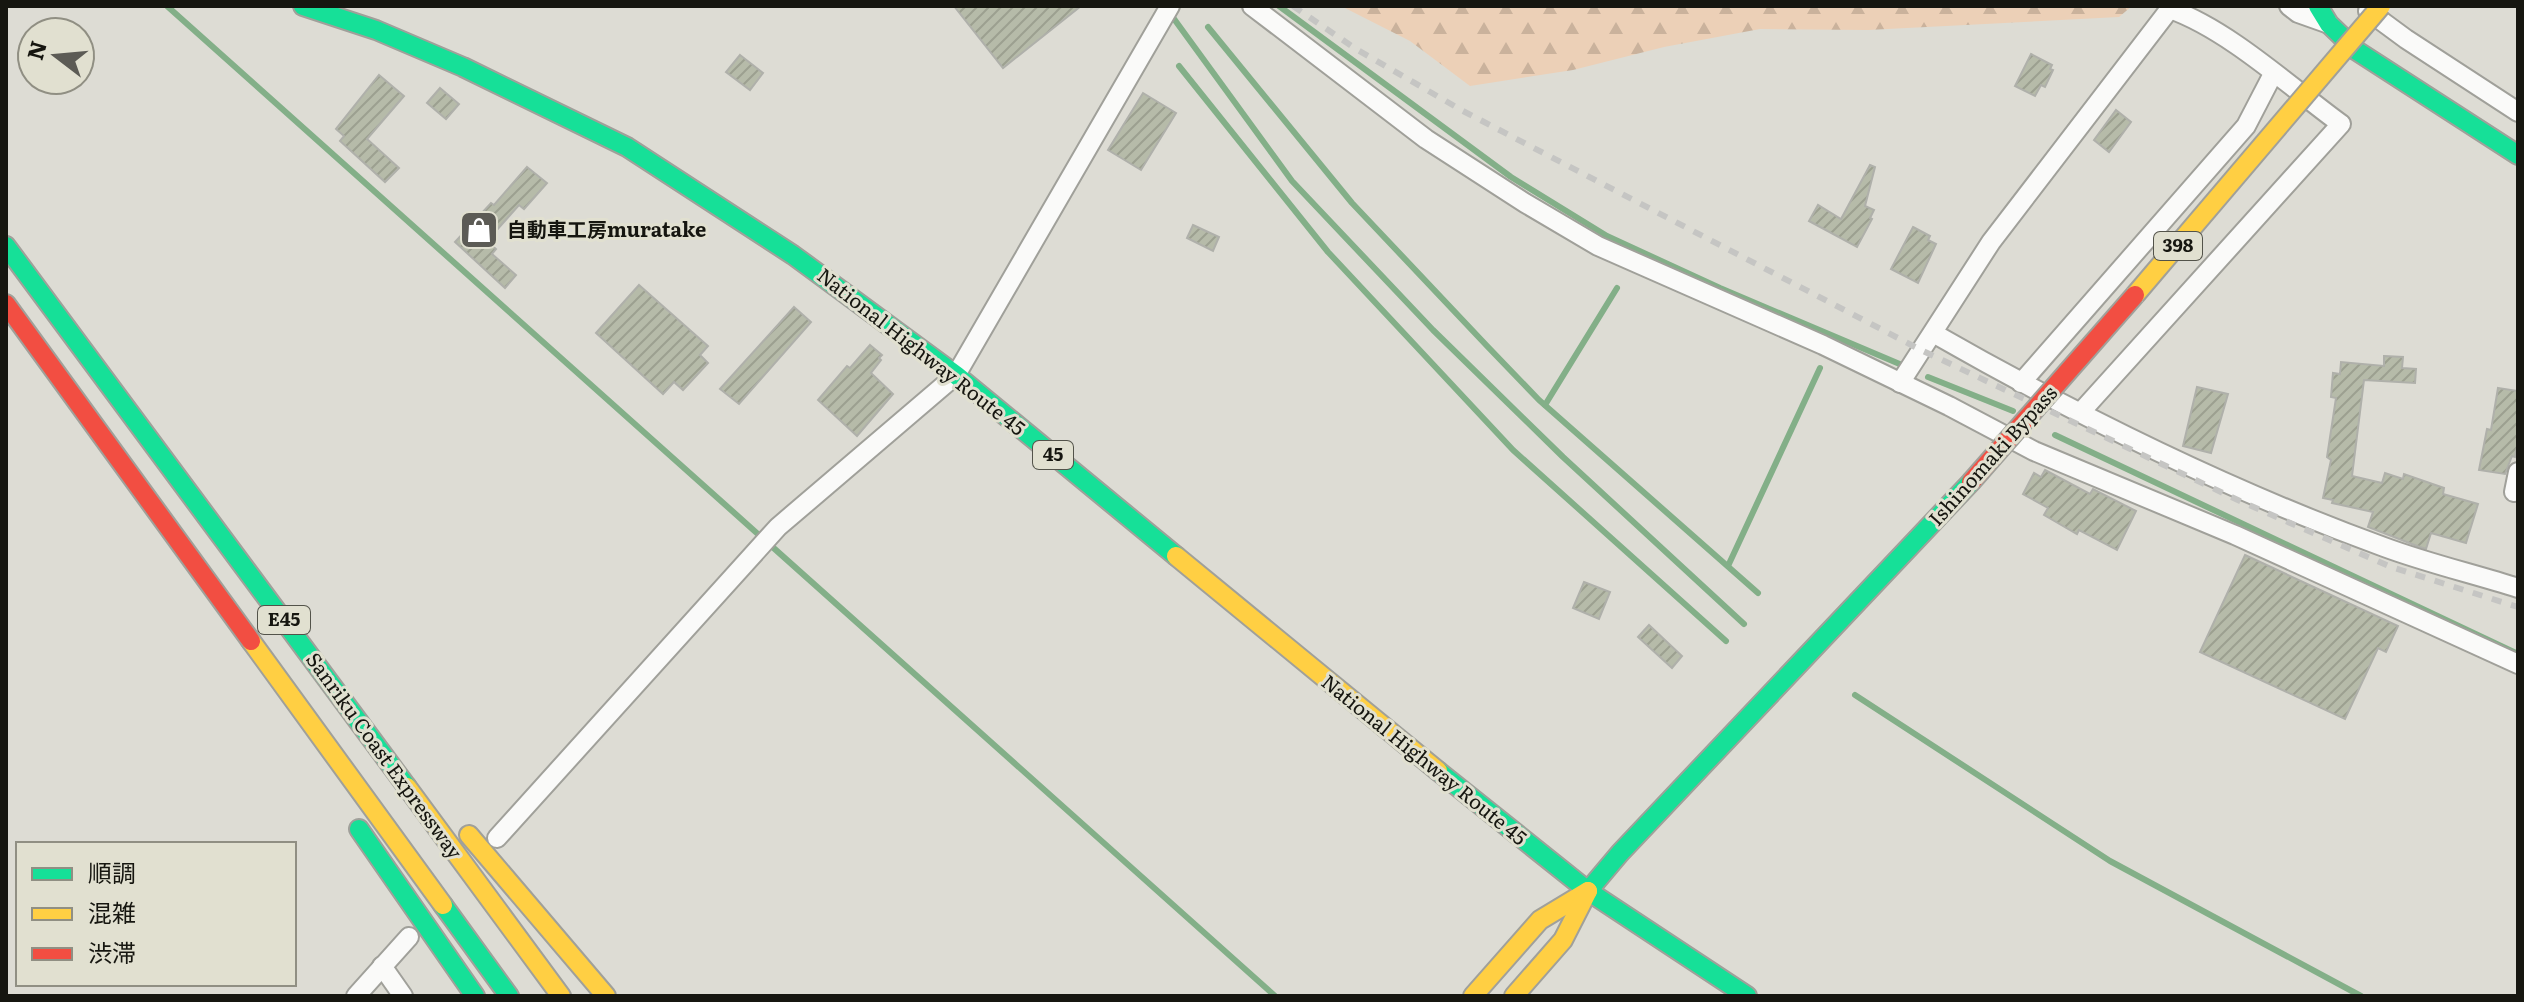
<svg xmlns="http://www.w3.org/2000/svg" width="2524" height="1002" font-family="Literata,'Noto Sans JP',serif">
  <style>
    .forest { fill: url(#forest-firs) }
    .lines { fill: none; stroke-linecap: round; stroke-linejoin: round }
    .stream { stroke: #83af88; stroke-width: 6 }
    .building { fill: url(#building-hatch); stroke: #afb0aa; stroke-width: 2 }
    .street-casing { stroke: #a0a09a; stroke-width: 22 }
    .fast-casing { stroke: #a0a09a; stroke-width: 22 }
    .slow-casing { stroke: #a0a09a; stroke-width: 22 }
    .jam-casing { stroke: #a0a09a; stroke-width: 22 }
    .street { stroke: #fafaf9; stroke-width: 18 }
    .fast { stroke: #16e098; stroke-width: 18 }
    .slow { stroke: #ffcf43; stroke-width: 18 }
    .jam { stroke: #f24e42; stroke-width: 18 }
    .rail { stroke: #c5c5c3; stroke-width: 6; stroke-dasharray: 10 10; stroke-linecap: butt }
    .slow-bridge-casing { stroke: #a0a09a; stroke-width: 22; stroke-linecap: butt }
    .jam-bridge-casing { stroke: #a0a09a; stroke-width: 22; stroke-linecap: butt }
    .slow-bridge { stroke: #ffcf43; stroke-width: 18 }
    .jam-bridge { stroke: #f24e42; stroke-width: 18 }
    .labels { text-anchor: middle; stroke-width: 6; stroke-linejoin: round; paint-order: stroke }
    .shield { fill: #e1e0d0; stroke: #53534a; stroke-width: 2 }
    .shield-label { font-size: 18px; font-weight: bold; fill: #161610 }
    .poi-label { font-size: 20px; font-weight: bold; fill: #161610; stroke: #e1e0d0; text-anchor: start }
    .street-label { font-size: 20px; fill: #161610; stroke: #e1e0d0 }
  </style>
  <defs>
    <pattern id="forest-firs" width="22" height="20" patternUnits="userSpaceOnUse" patternTransform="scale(2)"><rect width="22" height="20" fill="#ecd0b7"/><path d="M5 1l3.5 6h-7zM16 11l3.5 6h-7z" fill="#cab29c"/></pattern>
    <pattern id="building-hatch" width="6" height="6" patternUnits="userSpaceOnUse" patternTransform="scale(2)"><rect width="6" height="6" fill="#b6bba9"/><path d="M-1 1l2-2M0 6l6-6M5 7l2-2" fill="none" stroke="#9ca090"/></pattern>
  </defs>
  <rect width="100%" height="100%" fill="#dddcd4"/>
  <!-- forest -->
  <path class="forest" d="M 1341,6 L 2132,6 L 2119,17 L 1868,30 L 1760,29 L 1664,47 L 1573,70 L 1470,86 L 1410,41 Z"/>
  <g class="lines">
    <!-- stream -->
    <g class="stream">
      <path d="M 167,6 L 1275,996"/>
      <path d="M 1279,6 L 1511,177 L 1607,236 L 1720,288 L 1902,365"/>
      <path d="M 1169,12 L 1292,181 L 1433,330 L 1563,457 L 1744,624"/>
      <path d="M 1208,27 L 1352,203 L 1488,347 L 1539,400 L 1758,593"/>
      <path d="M 1179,66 L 1328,252 L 1513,450 L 1726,641"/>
      <path d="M 1928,377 L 2013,411"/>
      <path d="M 1545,405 L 1617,288"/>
      <path d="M 2055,435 L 2518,654"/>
      <path d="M 1728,566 L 1820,368"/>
      <path d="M 1855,695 L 2110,861 L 2361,996"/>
    </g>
  </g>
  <!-- building -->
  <g class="building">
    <path d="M 954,6 L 1081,6 L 1003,68 Z"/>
    <path d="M 2031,54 L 2052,65 L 2050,69 L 2053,70 L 2045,87 L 2041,85 L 2035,96 L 2015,86 Z"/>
    <path d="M 740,55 L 763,73 L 750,90 L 726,72 Z"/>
    <path d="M 379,75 L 404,96 L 367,139 L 399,168 L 385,182 L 340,141 L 344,136 L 336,129 Z"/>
    <path d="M 440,88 L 459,104 L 446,119 L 427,103 Z"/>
    <path d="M 1143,93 L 1176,113 L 1141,170 L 1108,150 Z"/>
    <path d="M 2116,110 L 2131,122 L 2109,152 L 2094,140 Z"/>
    <path d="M 1870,165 L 1875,167 L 1865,206 L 1874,210 L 1870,218 L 1872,219 L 1857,247 L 1809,221 L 1818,205 L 1841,219 Z"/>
    <path d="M 527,167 L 547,183 L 524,209 L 519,205 L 487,241 L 496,249 L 492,254 L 516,275 L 505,288 L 455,242 L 491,203 L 494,205 Z"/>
    <path d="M 1193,225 L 1219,237 L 1213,251 L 1187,238 Z"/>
    <path d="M 1913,227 L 1930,236 L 1928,240 L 1936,244 L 1918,283 L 1891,269 Z"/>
    <path d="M 639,285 L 708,346 L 700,355 L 708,363 L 683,390 L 674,382 L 663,394 L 596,333 Z"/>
    <path d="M 794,307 L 811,322 L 739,404 L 720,389 Z"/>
    <path d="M 870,345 L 882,355 L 879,358 L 881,360 L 871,373 L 893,394 L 857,436 L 818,400 L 847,366 L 850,368 Z"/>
    <path d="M 2384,356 L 2403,357 L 2402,368 L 2416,369 L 2415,383 L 2364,380 L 2352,476 L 2382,483 L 2385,473 L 2403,479 L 2404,474 L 2444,488 L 2443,494 L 2478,504 L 2466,543 L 2431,533 L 2426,549 L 2417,546 L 2368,527 L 2373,512 L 2332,503 L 2333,500 L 2323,498 L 2331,460 L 2327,457 L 2336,398 L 2331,397 L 2333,373 L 2340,374 L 2341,362 L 2384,366 Z"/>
    <path d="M 2197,387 L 2228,394 L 2211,453 L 2183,446 Z"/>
    <path d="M 2498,388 L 2518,391 L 2518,442 L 2515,457 L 2512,456 L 2505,474 L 2479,470 L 2487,429 L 2491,430 Z"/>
    <path d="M 2045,470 L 2090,494 L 2093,489 L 2136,511 L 2117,550 L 2079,530 L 2077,534 L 2044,515 L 2048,508 L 2023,494 L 2034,473 L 2041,477 Z"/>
    <path d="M 2245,555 L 2398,626 L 2386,652 L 2378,648 L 2345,719 L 2200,652 Z"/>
    <path d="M 1584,582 L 1610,592 L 1599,619 L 1573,608 Z"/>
    <path d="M 1649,625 L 1682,656 L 1672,668 L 1638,637 Z"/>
  </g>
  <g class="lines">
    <!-- street casing -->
    <g class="street-casing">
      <g id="street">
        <path d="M 1252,6 L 1426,139 L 1525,203 L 1598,246 L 1823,345 L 1949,406 L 2034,451 L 2235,535 L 2518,664"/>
        <path d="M 2289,6 L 2298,13 L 2329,24"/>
        <path d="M 2368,11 L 2406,39 L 2518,112"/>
        <path d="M 1933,333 C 2078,416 2227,490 2384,547 C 2427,563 2474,574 2518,588"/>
        <path d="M 1900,383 L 1991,242 L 2172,6"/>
        <path d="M 2021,383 L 2246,126 L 2273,74"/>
        <path d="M 2080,413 L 2341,124 C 2290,87 2229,30 2170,9"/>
        <path d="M 2514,492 L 2518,472"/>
        <path d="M 497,838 L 778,527 L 956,375 L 1170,6"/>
        <path d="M 382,966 L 403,996"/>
        <path d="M 356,996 L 409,937"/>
      </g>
    </g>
    <!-- fast casing -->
    <g class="fast-casing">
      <g id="fast">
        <path d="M 303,6 L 376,30 L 463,67 L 627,147 L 793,255 L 956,375 L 1176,556"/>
        <path d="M 2318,6 L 2329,24 L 2357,51 L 2518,155"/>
        <path d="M 6,246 L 407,787"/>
        <path d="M 1438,771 L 1588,891 L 1747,996"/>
        <path d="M 359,829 L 475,996"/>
        <path d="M 1588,891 L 1620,853 L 1971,482"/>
        <path d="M 443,905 L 509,996"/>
      </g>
    </g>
    <!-- slow casing -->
    <g class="slow-casing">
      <g id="slow">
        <path d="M 1176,556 L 1438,771"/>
        <path d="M 251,641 L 443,905"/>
        <path d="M 407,787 L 561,996"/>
        <path d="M 469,835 L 606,996"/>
        <path d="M 1473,996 L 1540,920 L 1588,891"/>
        <path d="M 1514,996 L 1563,940 L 1588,891"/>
      </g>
    </g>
    <!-- jam casing -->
    <g class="jam-casing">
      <path id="jam" d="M 6,304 L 251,641"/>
    </g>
    <!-- street -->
    <use href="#street" class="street"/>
    <!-- fast -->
    <use href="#fast" class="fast"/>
    <!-- slow -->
    <use href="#slow" class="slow"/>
    <!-- jam -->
    <use href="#jam" class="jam"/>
    <!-- rail -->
    <path class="rail" d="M 1293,6 L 1356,49 L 1463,111 L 1921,350 L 2240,501 L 2391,567 L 2518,607"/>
    <!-- slow-bridge casing -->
    <g class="slow-bridge-casing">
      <path id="slow-bridge" d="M 2135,295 L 2381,6"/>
    </g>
    <!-- jam-bridge casing -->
    <g class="jam-bridge-casing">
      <path id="jam-bridge" d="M 1971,482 L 2135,295"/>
    </g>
    <!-- slow-bridge -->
    <use href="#slow-bridge" class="slow-bridge"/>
    <!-- jam-bridge -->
    <use href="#jam-bridge" class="jam-bridge"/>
  </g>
  <!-- icons -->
  <defs>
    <g id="shop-square" transform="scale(2)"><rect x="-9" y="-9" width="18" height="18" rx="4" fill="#5c5b55" stroke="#e1e0d0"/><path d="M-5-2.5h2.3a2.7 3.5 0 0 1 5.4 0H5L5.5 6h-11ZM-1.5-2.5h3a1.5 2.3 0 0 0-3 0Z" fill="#fff"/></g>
  </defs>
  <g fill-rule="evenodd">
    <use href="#shop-square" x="479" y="230"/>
  </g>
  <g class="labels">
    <!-- shield labels -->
    <g class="shield">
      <rect x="2154" y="232" width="48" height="28" rx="6"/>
      <rect x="1033" y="441" width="40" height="28" rx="6"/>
      <rect x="258" y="606" width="52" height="28" rx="6"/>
    </g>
    <g class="shield-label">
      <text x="2178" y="252">398</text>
      <text x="1053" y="461">45</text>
      <text x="284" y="626">E45</text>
    </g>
    <!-- poi labels -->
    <g class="poi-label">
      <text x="507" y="237">自動車工房muratake</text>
    </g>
    <!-- street labels -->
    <g class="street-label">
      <text transform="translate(921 352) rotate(38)" y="7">National Highway Route 45</text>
      <text transform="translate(1993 456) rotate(-48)" y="7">Ishinomaki Bypass</text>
      <text transform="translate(384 756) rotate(54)" y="7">Sanriku Coast Expressway</text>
      <text transform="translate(1424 760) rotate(39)" y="7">National Highway Route 45</text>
    </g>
  </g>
  <!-- border -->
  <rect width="2524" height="1002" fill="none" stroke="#161610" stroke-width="16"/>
  <!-- legend -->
  <rect x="16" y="842" width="280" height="144" fill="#e1e0d0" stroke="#908f83" stroke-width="2"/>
  <rect x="32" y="868" width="40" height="12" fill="#16e098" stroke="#908f83" stroke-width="2"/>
  <text x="88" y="882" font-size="24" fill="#161610">順調</text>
  <rect x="32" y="908" width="40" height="12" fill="#ffcf43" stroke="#908f83" stroke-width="2"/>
  <text x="88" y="922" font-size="24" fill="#161610">混雑</text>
  <rect x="32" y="948" width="40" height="12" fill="#f24e42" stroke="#908f83" stroke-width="2"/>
  <text x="88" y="962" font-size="24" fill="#161610">渋滞</text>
  <!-- north arrow -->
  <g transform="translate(56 56) rotate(286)"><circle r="38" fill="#e1e0d0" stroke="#908f83" stroke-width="2"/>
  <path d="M0-6L14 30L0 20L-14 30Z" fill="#5c5b55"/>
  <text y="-12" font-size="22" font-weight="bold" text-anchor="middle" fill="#161610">N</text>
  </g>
</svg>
